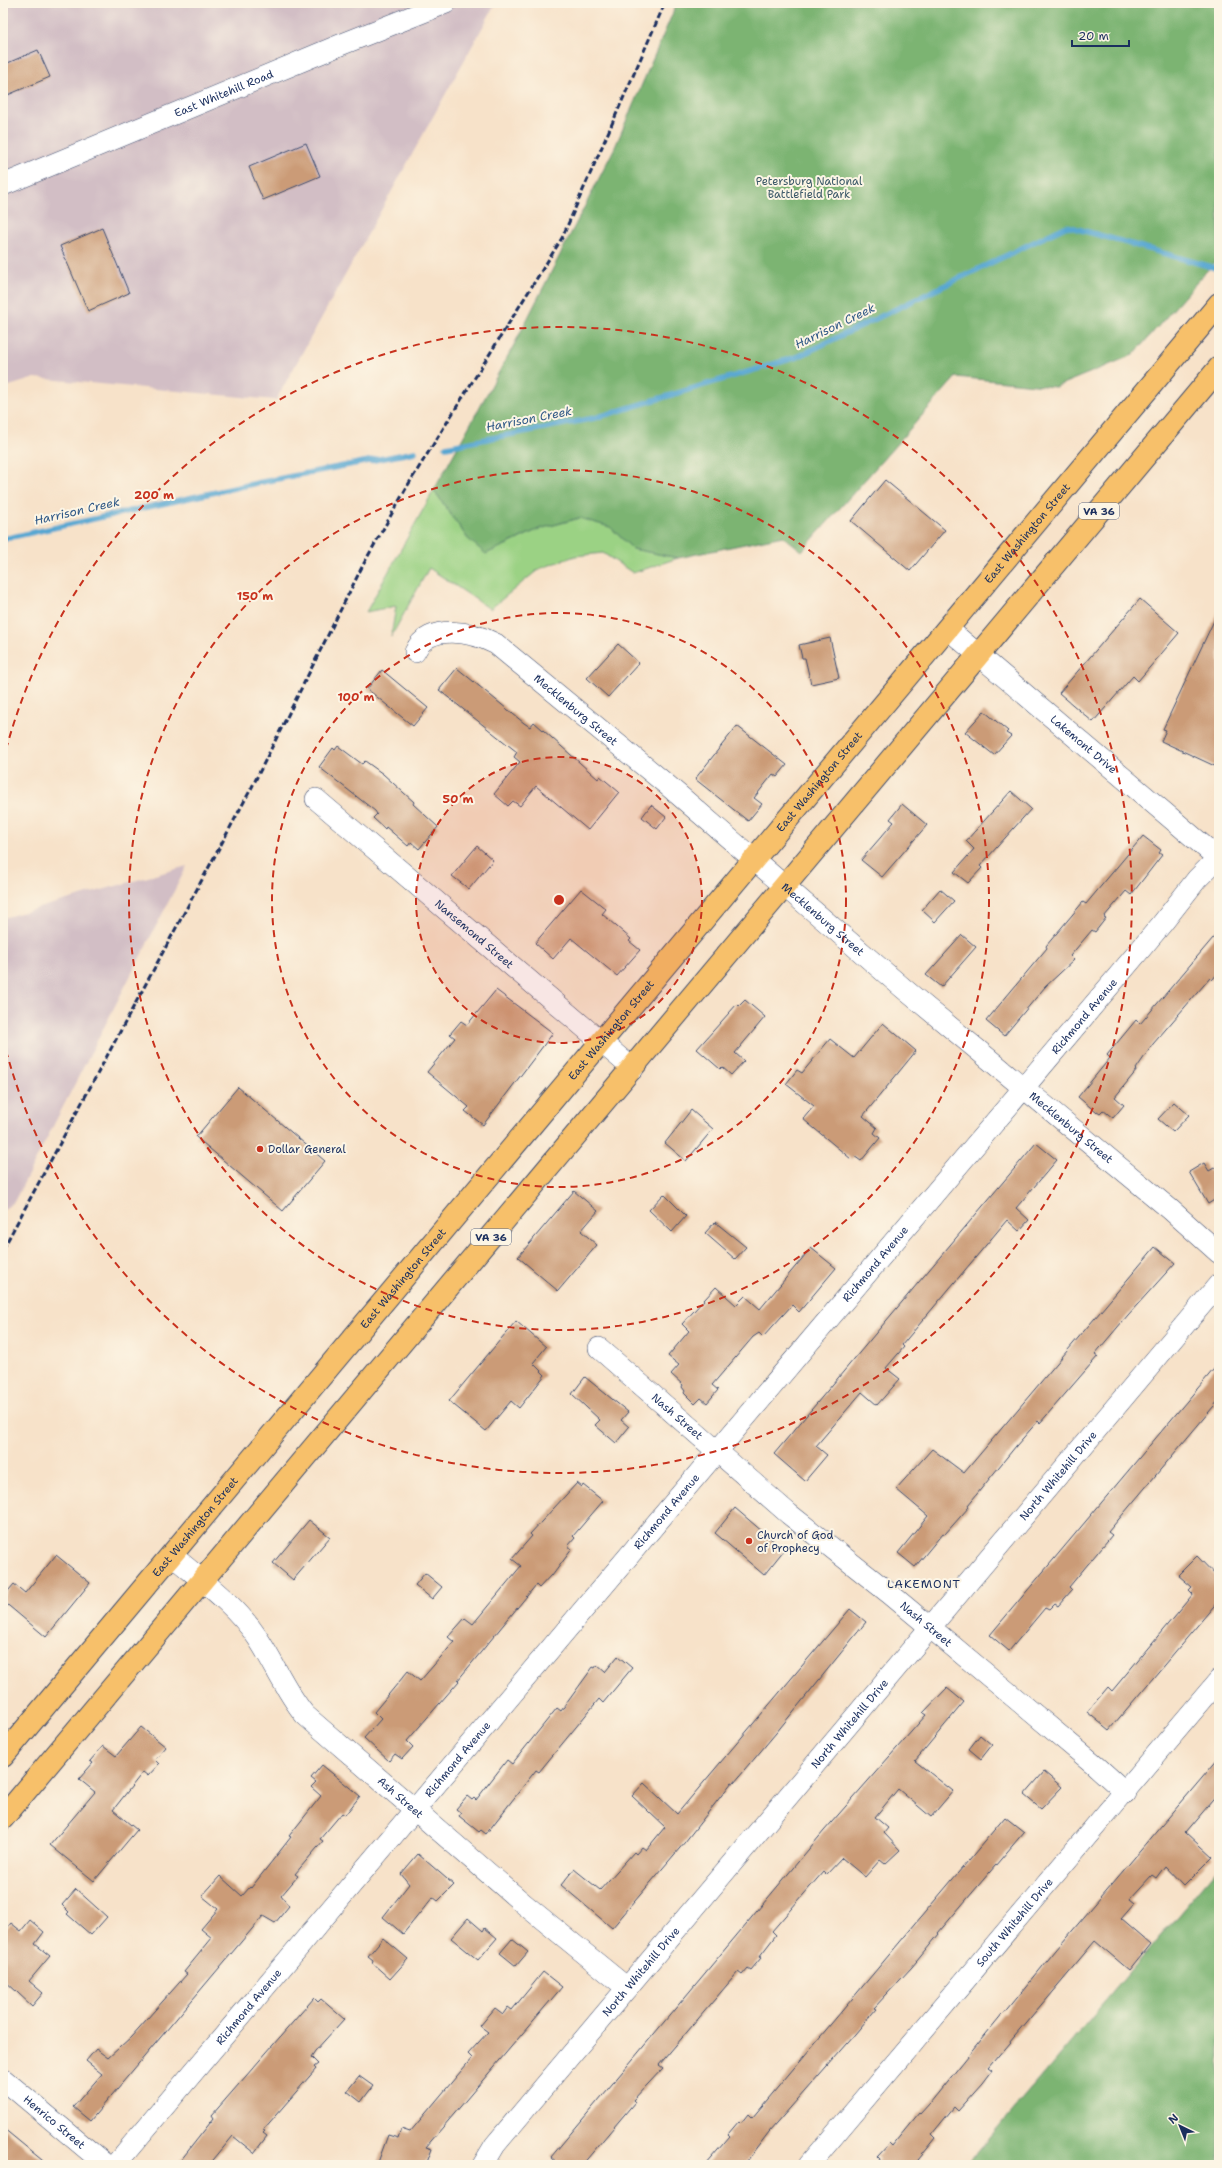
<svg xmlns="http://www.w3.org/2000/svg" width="1222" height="2168" font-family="'Shantell Sans',sans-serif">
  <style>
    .industrial { fill: #d2bec5 }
    .green { fill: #9bd284; stroke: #5b8071 }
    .forest { fill: #7cb472; stroke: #4c7268 }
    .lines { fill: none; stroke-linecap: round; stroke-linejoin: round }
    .stream { stroke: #58a7d2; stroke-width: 5.5 }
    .building { fill: #cb9b77 }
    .street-casing { stroke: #3c4a6e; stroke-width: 22 }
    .highway-casing { stroke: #3c4a6e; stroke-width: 24 }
    .street { stroke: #fff; stroke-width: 21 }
    .highway { stroke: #f7c06b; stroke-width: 22 }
    .rail { stroke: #1b2f5e; stroke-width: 3; stroke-dasharray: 6 3; stroke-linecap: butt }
    .ring { fill: none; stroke: #c8321e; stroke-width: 2; stroke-dasharray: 7 5 }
    .poi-dot { fill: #c8321e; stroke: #fcf5e5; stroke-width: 1.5 }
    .labels { text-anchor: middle; stroke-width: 4; stroke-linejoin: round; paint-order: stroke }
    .shield { fill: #fcf5e5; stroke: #5e6a86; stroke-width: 1 }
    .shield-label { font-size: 10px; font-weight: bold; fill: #1b2f5e }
    .street-label { font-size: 11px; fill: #1b2f5e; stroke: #fcf5e5 }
    .park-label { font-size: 11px; fill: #3b5868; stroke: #fcf5e5 }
    .poi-label { font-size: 11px; fill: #1b2f5e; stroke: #fcf5e5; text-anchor: start }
    .water-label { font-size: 12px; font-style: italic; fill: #305987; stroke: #fcf5e5 }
    .neighbourhood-label { font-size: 12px; letter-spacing: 1px; fill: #1b2f5e; stroke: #fcf5e5 }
    .centre { fill: #c8321e; stroke: #fcf5e5; stroke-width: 2 }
    .ring-label { font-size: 12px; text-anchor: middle; font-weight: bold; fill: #c8321e; stroke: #fcf5e5; stroke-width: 4; stroke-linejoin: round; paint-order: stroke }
  </style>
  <rect width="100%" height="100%" fill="#fcf5e5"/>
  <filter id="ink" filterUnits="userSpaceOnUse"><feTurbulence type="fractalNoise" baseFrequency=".025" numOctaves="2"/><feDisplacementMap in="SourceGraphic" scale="8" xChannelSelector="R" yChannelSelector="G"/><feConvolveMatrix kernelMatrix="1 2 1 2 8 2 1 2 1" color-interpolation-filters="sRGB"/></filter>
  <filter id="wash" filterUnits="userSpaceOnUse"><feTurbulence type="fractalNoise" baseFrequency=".012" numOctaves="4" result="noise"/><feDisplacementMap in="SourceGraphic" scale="16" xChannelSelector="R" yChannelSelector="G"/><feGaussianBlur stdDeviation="0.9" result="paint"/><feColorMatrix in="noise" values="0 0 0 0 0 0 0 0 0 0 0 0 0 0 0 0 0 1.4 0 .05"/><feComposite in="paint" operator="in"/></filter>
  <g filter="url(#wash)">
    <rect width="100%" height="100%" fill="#f7e2c9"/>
    <!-- industrial -->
    <g class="industrial">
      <path d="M 3,3 L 496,3 L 276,400 L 35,378 L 3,388 Z"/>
      <path d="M 187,866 L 14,1202 L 3,1210 L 3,918 Z"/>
    </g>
    <!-- green -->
    <path class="green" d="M 434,490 L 468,539 L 506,545 L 539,529 L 580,518 L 610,527 L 633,549 L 678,558 L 633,573 L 603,553 L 575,556 L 539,569 L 490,609 L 429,568 L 391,637 L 396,606 L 366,612 Z"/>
    <!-- forest -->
    <g class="forest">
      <path d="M 677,3 L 1219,3 L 1219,257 L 1133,355 L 1055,387 L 956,377 L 802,551 L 783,536 L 678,558 L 633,549 L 610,527 L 579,518 L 539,529 L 486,554 L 468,539 L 434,490 L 515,343 L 615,147 Z"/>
      <path d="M 1219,1867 L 1219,2165 L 966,2165 Z"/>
    </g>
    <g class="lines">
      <!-- stream -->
      <g class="stream">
        <path d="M 446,447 L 595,418 L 797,357 L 1067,226 L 1219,269"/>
        <path d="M 3,539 L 257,483 L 415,452"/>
      </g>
    </g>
    <g id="blocks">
      <!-- building -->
      <g class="building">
        <path d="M 38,50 L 50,77 L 3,97 L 3,65 Z"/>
        <path d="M 306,143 L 320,176 L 263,200 L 249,167 Z"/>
        <path d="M 102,228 L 129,293 L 88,311 L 60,246 Z"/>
        <path d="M 885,480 L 945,530 L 910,571 L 851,521 Z"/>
        <path d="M 1140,599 L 1179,633 L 1138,681 L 1133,676 L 1093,722 L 1059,693 Z"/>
        <path d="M 1219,610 L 1219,768 L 1161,741 L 1166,730 L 1163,729 Z"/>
        <path d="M 830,638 L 839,678 L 811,684 L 805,658 L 802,658 L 799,645 Z"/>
        <path d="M 618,644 L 639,663 L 608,697 L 587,678 Z"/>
        <path d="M 457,668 L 524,723 L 530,727 L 534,722 L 598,779 L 600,776 L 619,792 L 588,830 L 536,786 L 520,806 L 513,801 L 508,806 L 494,794 L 520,762 L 514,757 L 517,752 L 439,690 Z"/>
        <path d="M 382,670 L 428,708 L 413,726 L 367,689 Z"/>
        <path d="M 984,711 L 1008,731 L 1006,733 L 1011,736 L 994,755 L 965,732 Z"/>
        <path d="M 737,726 L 787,765 L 777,777 L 773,774 L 754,798 L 762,804 L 748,821 L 695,779 Z"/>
        <path d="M 338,746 L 362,764 L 365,761 L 383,774 L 414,802 L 413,804 L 438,827 L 419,849 L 411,842 L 408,846 L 386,827 L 385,829 L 373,818 L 377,814 L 375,811 L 319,767 L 333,748 L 335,750 Z"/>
        <path d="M 1011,791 L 1031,809 L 980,866 L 982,868 L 968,883 L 954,872 L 974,849 L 966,841 Z"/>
        <path d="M 902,804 L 927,825 L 882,877 L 861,860 L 894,822 L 890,819 Z"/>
        <path d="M 651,805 L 666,817 L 657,829 L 642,817 Z"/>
        <path d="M 1143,836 L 1161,850 L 1159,853 L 1162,855 L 1131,895 L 1126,891 L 1104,917 L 1106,918 L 1095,932 L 1092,930 L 1070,956 L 1074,960 L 1045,987 L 1004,1036 L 986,1021 L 1047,948 L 1046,946 L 1083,902 L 1086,904 Z"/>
        <path d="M 477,846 L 493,860 L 469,889 L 452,876 Z"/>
        <path d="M 581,889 L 606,909 L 602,914 L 631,939 L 629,941 L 640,950 L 617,976 L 571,938 L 553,959 L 535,943 Z"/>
        <path d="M 940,889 L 954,901 L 935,922 L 922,910 Z"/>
        <path d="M 1219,931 L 1219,972 L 1212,980 L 1210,978 L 1153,1044 L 1136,1069 L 1137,1070 L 1115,1097 L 1124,1105 L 1113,1118 L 1103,1110 L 1100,1113 L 1097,1111 L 1096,1112 L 1078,1097 L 1110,1058 L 1107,1055 L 1136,1020 L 1140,1024 Z"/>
        <path d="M 962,935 L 976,947 L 941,987 L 926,975 Z"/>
        <path d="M 496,990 L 553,1033 L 483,1125 L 465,1111 L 469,1107 L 427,1072 L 455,1038 L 450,1034 L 461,1021 L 467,1025 Z"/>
        <path d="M 745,1000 L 765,1017 L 735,1053 L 744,1061 L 731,1075 L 722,1067 L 720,1069 L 697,1049 L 737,1004 L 739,1006 Z"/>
        <path d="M 883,1023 L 916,1051 L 863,1116 L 877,1128 L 874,1133 L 880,1138 L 861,1161 L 854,1156 L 851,1159 L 803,1119 L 814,1106 L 786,1084 L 797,1070 L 802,1073 L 830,1039 L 854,1058 Z"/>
        <path d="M 238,1087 L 325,1161 L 283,1211 L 196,1137 Z"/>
        <path d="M 1174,1102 L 1189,1115 L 1173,1132 L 1158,1119 Z"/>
        <path d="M 691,1110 L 713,1129 L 686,1161 L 665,1143 Z"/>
        <path d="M 1036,1143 L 1057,1160 L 1016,1208 L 1029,1220 L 1019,1231 L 1007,1220 L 902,1345 L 904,1347 L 886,1368 L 900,1379 L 877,1405 L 862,1392 L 816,1446 L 827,1455 L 805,1481 L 774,1454 Z"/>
        <path d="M 1204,1163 L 1209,1171 L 1219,1165 L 1219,1197 L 1208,1204 L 1189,1172 Z"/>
        <path d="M 574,1191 L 598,1211 L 581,1231 L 597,1245 L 558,1291 L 518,1257 Z"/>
        <path d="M 664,1194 L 686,1216 L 672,1232 L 649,1210 Z"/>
        <path d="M 715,1222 L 746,1247 L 735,1259 L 705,1233 Z"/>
        <path d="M 1155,1247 L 1175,1263 L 1128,1315 L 1095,1354 L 1098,1356 L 1040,1423 L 1038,1421 L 1016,1446 L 968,1505 L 969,1507 L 945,1534 L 943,1533 L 915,1567 L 898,1553 L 928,1516 L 896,1489 L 932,1449 L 964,1473 Z"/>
        <path d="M 811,1248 L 836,1268 L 799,1312 L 792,1305 L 763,1337 L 759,1333 L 753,1337 L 712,1385 L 718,1390 L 707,1403 L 701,1398 L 695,1404 L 684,1393 L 685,1391 L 682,1387 L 683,1385 L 671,1374 L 679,1365 L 668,1356 L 689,1331 L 682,1324 L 716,1287 L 736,1305 L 745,1296 L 760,1309 Z"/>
        <path d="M 516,1321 L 546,1347 L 533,1363 L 545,1375 L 519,1408 L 511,1401 L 486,1431 L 449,1401 Z"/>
        <path d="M 1219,1363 L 1219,1400 L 1108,1532 L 1112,1535 L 1069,1587 L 1072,1590 L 1058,1606 L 1055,1604 L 1049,1610 L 1045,1608 L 1009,1651 L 990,1635 Z"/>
        <path d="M 585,1377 L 628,1412 L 621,1420 L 629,1427 L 616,1443 L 595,1425 L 600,1420 L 572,1394 Z"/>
        <path d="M 577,1483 L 582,1487 L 583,1485 L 603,1501 L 573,1536 L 575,1538 L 568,1546 L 572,1549 L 552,1576 L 551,1575 L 539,1588 L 536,1585 L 458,1680 L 459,1681 L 407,1741 L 413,1747 L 402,1759 L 395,1754 L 389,1761 L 364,1738 L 381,1719 L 374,1712 L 408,1671 L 420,1681 L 454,1642 L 448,1637 L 465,1618 L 473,1624 L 521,1566 L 512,1559 L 532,1536 L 530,1534 Z"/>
        <path d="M 735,1508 L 784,1550 L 764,1575 L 715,1533 Z"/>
        <path d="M 309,1520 L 330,1537 L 293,1580 L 273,1563 Z"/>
        <path d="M 56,1555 L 90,1583 L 46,1637 L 3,1601 L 3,1597 L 14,1584 L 25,1593 Z"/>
        <path d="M 1197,1556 L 1219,1579 L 1219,1600 L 1109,1730 L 1087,1712 L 1108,1687 L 1112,1691 L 1193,1594 L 1189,1590 L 1192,1587 L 1178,1575 Z"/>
        <path d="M 425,1573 L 442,1587 L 432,1599 L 415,1585 Z"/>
        <path d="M 850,1609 L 866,1622 L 776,1733 L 734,1783 L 732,1782 L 685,1842 L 612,1928 L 561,1885 L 574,1869 L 600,1890 L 634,1852 L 636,1854 L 642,1847 L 646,1850 L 665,1827 L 632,1796 L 644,1783 L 677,1814 Z"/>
        <path d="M 618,1656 L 632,1668 L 603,1703 L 599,1699 L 539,1772 L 536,1770 L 486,1834 L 481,1830 L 479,1832 L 459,1816 L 461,1813 L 456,1809 L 467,1796 L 472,1800 L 474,1798 L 476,1800 L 507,1760 L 512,1764 L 557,1708 L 561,1711 L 593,1667 L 595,1668 L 597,1665 L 605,1672 Z"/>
        <path d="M 947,1688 L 964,1702 L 915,1761 L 953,1791 L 931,1817 L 898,1789 L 875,1817 L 888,1828 L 884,1833 L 900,1850 L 885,1864 L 880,1860 L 865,1877 L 842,1858 L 826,1875 L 823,1872 L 772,1931 L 776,1935 L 759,1957 L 761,1958 L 751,1970 L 748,1968 L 742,1975 L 738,1972 L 659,2065 L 663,2068 L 633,2100 L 635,2102 L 582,2165 L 560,2165 L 551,2157 L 824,1831 L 926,1715 L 923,1713 Z"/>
        <path d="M 141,1727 L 166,1747 L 155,1760 L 159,1764 L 148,1776 L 143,1772 L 113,1810 L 137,1830 L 94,1881 L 50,1845 L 95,1792 L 79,1779 L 93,1763 L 90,1761 L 103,1746 L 116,1756 Z"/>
        <path d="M 980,1735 L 992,1745 L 981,1759 L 969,1749 Z"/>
        <path d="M 1219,1758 L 1219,1793 L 1185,1833 L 1212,1858 L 1184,1886 L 1165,1866 L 1156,1878 L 1152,1875 L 1129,1900 L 1134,1904 L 1121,1919 L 1150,1944 L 1129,1970 L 1095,1941 L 988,2068 L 992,2071 L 983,2083 L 958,2111 L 954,2107 L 932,2134 L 936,2138 L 914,2165 L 877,2165 L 880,2159 L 877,2156 L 889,2143 L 892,2146 L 919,2113 L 920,2114 L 930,2103 L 990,2029 L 1003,2013 L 1004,2014 L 1056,1950 Z"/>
        <path d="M 322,1765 L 360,1796 L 345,1815 L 342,1813 L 320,1839 L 323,1841 L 295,1874 L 298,1876 L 281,1896 L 289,1906 L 275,1923 L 263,1916 L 90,2121 L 73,2107 L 102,2074 L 86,2061 L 96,2049 L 108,2058 L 131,2037 L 187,1974 L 184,1972 L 212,1938 L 201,1929 L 218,1909 L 202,1896 L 220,1876 L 242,1896 L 250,1887 L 251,1888 L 291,1837 L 289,1836 L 321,1796 L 311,1787 L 316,1782 L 311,1778 Z"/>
        <path d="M 1044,1772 L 1062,1787 L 1041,1809 L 1024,1795 Z"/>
        <path d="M 1005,1817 L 1024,1832 L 938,1933 L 939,1934 L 912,1967 L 874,2008 L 876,2009 L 855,2034 L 769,2132 L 744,2165 L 705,2165 L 730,2136 L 728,2134 L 739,2121 L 741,2123 L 748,2114 L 752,2118 Z"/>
        <path d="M 418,1854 L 454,1885 L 438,1901 L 433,1897 L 403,1934 L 383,1917 L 409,1884 L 401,1874 Z"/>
        <path d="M 76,1889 L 107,1917 L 91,1935 L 67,1914 L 69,1912 L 62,1905 Z"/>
        <path d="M 468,1918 L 483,1931 L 485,1928 L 497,1938 L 478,1960 L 451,1938 Z"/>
        <path d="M 30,1920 L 44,1932 L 35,1944 L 50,1956 L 29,1981 L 43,1993 L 32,2006 L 3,1979 L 3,1933 L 11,1923 L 21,1931 Z"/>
        <path d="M 383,1938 L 408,1959 L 390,1979 L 372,1963 L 373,1960 L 368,1956 Z"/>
        <path d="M 512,1939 L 528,1952 L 516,1966 L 500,1953 Z"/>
        <path d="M 543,1972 L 562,1987 L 426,2147 L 432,2149 L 426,2165 L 377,2165 L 388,2135 L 398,2138 L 401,2129 L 410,2132 L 472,2058 L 468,2054 L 488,2032 L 480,2026 L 495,2008 L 503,2014 L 508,2007 L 512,2010 Z"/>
        <path d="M 314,1998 L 318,2002 L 321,1999 L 344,2019 L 315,2051 L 311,2057 L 318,2064 L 314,2067 L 316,2069 L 263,2130 L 265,2131 L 263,2133 L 267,2136 L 254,2153 L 233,2136 L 209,2165 L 177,2165 L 214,2118 L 212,2115 Z"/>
        <path d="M 359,2076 L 373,2086 L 361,2102 L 347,2091 Z"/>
        <path d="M 3,2128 L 48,2165 L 3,2165 Z"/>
      </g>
    </g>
  </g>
  <g filter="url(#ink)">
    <use href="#blocks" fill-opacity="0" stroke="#3c4a6e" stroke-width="1"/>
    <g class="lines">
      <!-- street casing -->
      <g class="street-casing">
        <g id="street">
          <path id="s1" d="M 3,185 L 340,45 L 446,3"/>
          <path id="s2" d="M 948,629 L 1219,859"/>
          <path id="s3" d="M 415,652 C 428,622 473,632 496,644 L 666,784 L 903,988 L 1171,1210 L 1219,1253"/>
          <path id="s4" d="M 316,799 L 633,1069"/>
          <path id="s5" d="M 599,1348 L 789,1514 L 889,1593 L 1094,1764 L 1126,1793"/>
          <path id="s6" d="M 173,1556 C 202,1581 235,1604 257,1637 C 274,1662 285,1691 305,1715 L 524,1904 L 627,1988"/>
          <path id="s7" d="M 3,2079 L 106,2165"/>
          <path id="s8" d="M 115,2165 L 1161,925 L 1197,879 L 1219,857"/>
          <path id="s9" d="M 483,2165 L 495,2145 L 1219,1284"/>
          <path id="s10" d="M 809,2165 L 1219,1680"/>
        </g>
      </g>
      <!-- highway casing -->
      <g class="highway-casing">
        <g id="highway">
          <path id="s11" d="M 3,1756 L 1219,304"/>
          <path d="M 3,1818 L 1219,368"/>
        </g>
      </g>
      <!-- street -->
      <use href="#street" class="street"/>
      <!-- highway -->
      <use href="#highway" class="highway"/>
      <!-- rail -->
      <path class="rail" d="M 3,1249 L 252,787 L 363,565 L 408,485 L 562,238 L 665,3"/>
    </g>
  </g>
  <!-- distance rings -->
  <circle cx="559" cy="900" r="143" fill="#c8321e" fill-opacity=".12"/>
  <g class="ring">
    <circle cx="559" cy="900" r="143"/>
    <circle cx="559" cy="900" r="287"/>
    <circle cx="559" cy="900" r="430"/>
    <path d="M3 761A573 573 0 1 1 3 1039"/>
  </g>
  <!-- markers -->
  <g class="poi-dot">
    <circle cx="260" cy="1149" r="4"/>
    <circle cx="749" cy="1541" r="4"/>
  </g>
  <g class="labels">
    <!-- shield labels -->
    <g class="shield">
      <rect x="1079" y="503" width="40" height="16" rx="3"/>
      <rect x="471" y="1229" width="40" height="16" rx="3"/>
    </g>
    <g class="shield-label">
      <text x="1099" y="515">VA 36</text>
      <text x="491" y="1241">VA 36</text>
    </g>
    <!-- street labels -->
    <g class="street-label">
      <text dy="4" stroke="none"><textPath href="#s1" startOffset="239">East Whitehill Road</textPath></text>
      <text dy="4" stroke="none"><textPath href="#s11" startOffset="1595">East Washington Street</textPath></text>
      <text dy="4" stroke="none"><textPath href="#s3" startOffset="194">Mecklenburg Street</textPath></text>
      <text dy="4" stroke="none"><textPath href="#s2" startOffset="178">Lakemont Drive</textPath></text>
      <text dy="4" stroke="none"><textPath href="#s11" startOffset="1271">East Washington Street</textPath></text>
      <text dy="4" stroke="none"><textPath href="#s3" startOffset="518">Mecklenburg Street</textPath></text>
      <text dy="4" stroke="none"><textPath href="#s4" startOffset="208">Nansemond Street</textPath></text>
      <text dy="4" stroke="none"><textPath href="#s8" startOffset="1503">Richmond Avenue</textPath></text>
      <text dy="4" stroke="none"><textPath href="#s11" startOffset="947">East Washington Street</textPath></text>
      <text dy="4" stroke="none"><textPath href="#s3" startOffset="842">Mecklenburg Street</textPath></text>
      <text dy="4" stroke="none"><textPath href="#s8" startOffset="1179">Richmond Avenue</textPath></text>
      <text dy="4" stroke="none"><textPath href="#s11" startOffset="623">East Washington Street</textPath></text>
      <text dy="4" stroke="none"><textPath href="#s5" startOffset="104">Nash Street</textPath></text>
      <text dy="4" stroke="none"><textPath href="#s9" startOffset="898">North Whitehill Drive</textPath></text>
      <text dy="4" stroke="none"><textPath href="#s8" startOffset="855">Richmond Avenue</textPath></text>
      <text dy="4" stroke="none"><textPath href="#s11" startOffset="299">East Washington Street</textPath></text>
      <text dy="4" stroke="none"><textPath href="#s5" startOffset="428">Nash Street</textPath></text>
      <text dy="4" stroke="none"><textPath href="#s9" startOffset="574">North Whitehill Drive</textPath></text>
      <text dy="4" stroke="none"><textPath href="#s8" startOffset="531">Richmond Avenue</textPath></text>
      <text dy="4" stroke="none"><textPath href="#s6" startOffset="335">Ash Street</textPath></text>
      <text dy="4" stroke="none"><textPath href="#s10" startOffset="318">South Whitehill Drive</textPath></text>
      <text dy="4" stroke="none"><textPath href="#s9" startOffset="250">North Whitehill Drive</textPath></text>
      <text dy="4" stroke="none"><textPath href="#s8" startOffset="207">Richmond Avenue</textPath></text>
      <text dy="4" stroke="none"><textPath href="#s7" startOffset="67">Henrico Street</textPath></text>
    </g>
    <!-- park labels -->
    <g class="park-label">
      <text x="809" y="185">Petersburg National<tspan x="809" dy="13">Battlefield Park</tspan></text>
    </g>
    <!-- poi labels -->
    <g class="poi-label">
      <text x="268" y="1153">Dollar General</text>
      <text x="757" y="1539">Church of God<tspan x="757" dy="13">of Prophecy</tspan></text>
    </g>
    <!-- water labels -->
    <g class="water-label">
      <text transform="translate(835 326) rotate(-26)" y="4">Harrison Creek</text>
      <text transform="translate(529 419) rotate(-11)" y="4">Harrison Creek</text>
      <text transform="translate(77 511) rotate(-13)" y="4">Harrison Creek</text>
    </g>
    <!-- neighbourhood labels -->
    <g class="neighbourhood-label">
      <text x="924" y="1588">LAKEMONT</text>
    </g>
  </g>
  <circle cx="559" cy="900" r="6" class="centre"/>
  <g class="ring-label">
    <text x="154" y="499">200 m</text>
    <text x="255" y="600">150 m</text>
    <text x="356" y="701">100 m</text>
    <text x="458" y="803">50 m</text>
  </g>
  <!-- margin -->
  <rect width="1222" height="2168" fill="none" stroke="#fcf5e5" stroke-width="16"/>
  <!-- north arrow -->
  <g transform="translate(1180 2126) rotate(317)" stroke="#fcf5e5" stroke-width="3" paint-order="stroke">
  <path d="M0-3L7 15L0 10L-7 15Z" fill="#1b2f5e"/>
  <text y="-6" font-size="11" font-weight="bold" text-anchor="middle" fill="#1b2f5e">N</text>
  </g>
  <!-- scale -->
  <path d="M1072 40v6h57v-6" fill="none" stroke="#1b2f5e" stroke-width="2"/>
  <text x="1078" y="40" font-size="12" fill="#1b2f5e" stroke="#fcf5e5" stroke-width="3" paint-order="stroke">20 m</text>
</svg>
